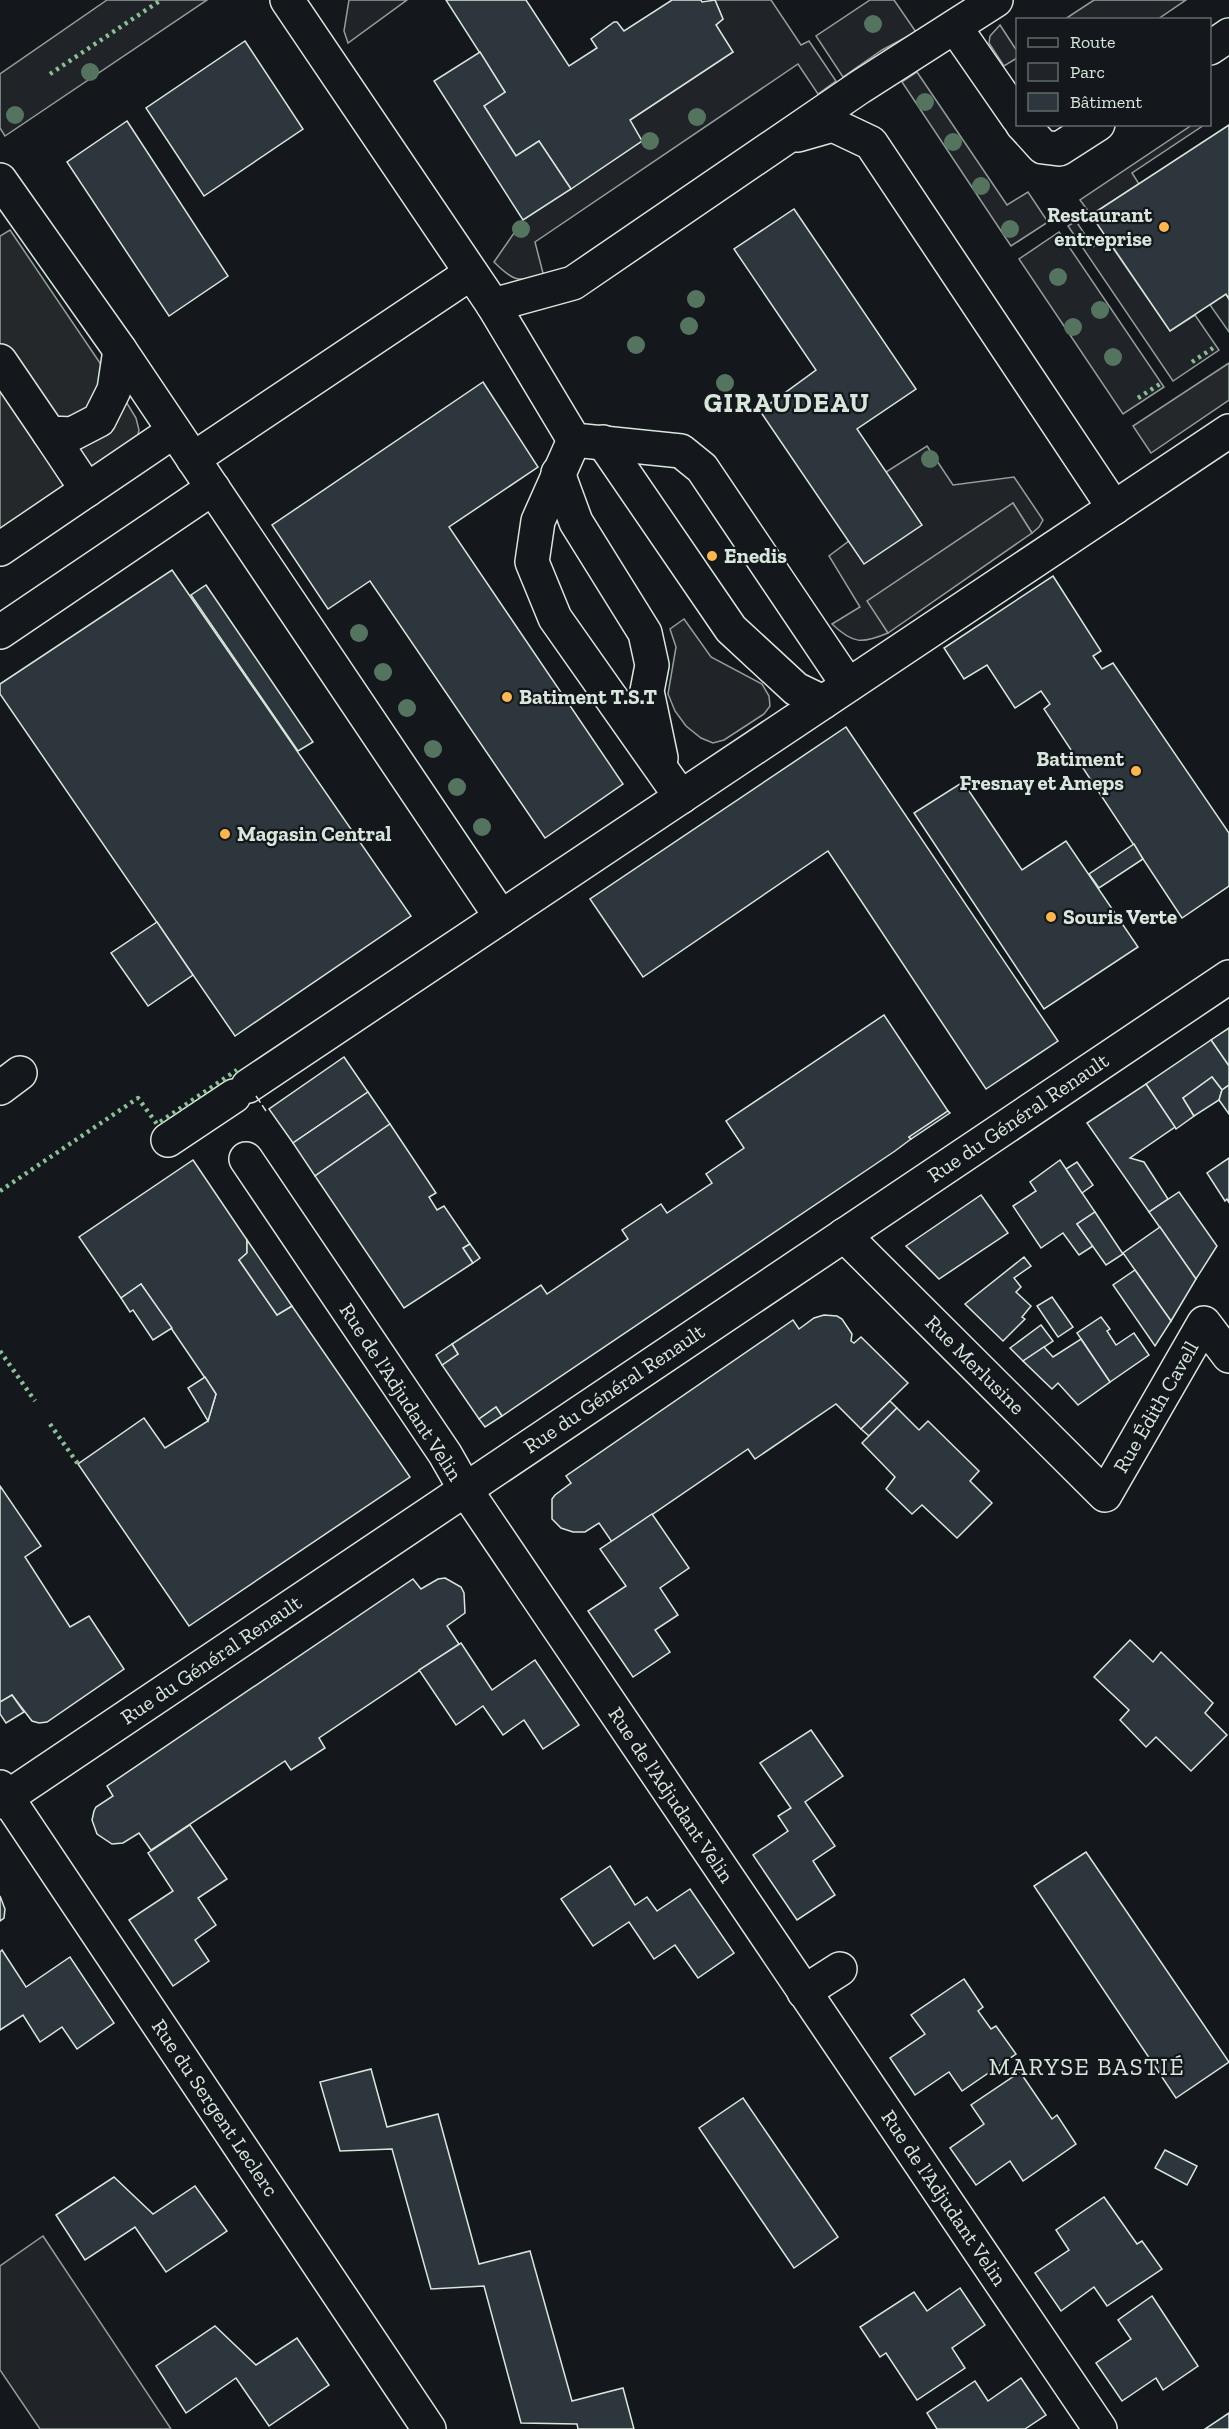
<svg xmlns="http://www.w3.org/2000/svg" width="1229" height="2429" font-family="'Zilla Slab',serif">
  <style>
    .green { fill: #202428; stroke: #939e99; stroke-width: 1.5 }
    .parking { fill: #24282b; stroke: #939e99; stroke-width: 1.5 }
    .building { fill: #2c363c; stroke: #d8e6dc; stroke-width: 1.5 }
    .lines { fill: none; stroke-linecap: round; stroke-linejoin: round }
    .minor-casing { stroke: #d8e6dc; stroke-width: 36 }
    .minor { stroke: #14181c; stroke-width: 33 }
    .hedge { stroke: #8ac095; stroke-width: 4.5; stroke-dasharray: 3 4.5; stroke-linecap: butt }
    .fence { stroke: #d8e6dc; stroke-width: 1.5; stroke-dasharray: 8 3; stroke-linecap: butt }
    .tree { fill: #55745f }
    .poi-dot { fill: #ffb74d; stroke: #14181c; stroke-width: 2 }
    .labels { text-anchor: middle; stroke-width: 4.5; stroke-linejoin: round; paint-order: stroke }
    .poi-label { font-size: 21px; font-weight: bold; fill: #d8e6dc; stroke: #14181c; text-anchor: start }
    .street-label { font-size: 21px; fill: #d8e6dc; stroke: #14181c }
    .quarter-label { font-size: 24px; letter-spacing: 1.5px; fill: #d8e6dc; stroke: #14181c }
    .district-label { font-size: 27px; font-weight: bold; letter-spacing: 1.5px; fill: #d8e6dc; stroke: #14181c }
  </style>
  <rect width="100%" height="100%" fill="#14181c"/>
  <!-- green -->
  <g class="green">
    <path d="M 107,0 L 207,0 L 5,136 L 0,128 L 0,74 Z"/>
    <path d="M 349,0 L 407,0 L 348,43 L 344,31 Z"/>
    <path d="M 715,0 L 771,0 L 801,45 L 809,41 L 836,81 L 818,94 L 798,64 L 535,242 L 544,277 C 517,282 513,281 494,262 L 523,220 L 642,141 L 630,120 L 733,52 L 716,25 L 723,19 Z"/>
    <path d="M 870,0 L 894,0 L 916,32 L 882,50 L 843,77 L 816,36 Z"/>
    <path d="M 1094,0 L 1186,0 L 1158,19 L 1065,19 Z"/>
    <path d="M 1000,25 L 1017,51 L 1017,58 L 1004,66 L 989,43 L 990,36 Z"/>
    <path d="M 917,72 L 1007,205 L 1028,192 L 1048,222 L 1011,246 L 902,82 Z"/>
    <path d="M 1192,125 L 1204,125 L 1132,173 L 1139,184 L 1091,215 L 1080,200 Z"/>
    <path d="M 1076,221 L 1093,247 L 1106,238 L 1170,331 L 1195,315 L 1219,350 L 1173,381 L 1068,226 Z"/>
    <path d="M 1059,232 L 1164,387 L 1123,414 L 1019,259 Z"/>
    <path d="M 1226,294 L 1229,299 L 1229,332 L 1210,305 Z"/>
    <path d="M 927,446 L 953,485 L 1014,477 L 1043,520 L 1039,527 L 1032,533 L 1013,503 L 868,601 L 888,633 C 862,644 853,644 832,624 L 860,607 L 829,556 L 849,541 L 921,524 L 886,472 Z"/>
    <path d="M 684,619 L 711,657 L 762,684 L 769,696 L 770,706 L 764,714 L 724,740 L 713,743 L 701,738 L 686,726 L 675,711 L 668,694 L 676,647 L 670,629 Z"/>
    <path d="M 43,2236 L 171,2429 L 40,2429 L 0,2370 L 0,2266 Z"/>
  </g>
  <!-- parking -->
  <g class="parking">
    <path d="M 10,230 L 125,400 L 136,418 L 139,430 L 127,480 L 0,566 L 0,236 Z"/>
    <path d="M 1229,363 L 1229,400 L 1151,453 L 1133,426 Z"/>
    <path d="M 1013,503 L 1032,533 L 888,633 L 867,601 Z"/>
  </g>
  <!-- building -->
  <g class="building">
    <path d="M 446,0 L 526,0 L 569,66 L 597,48 L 591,39 L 614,22 L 617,22 L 624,31 L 672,0 L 701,0 L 702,2 L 715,0 L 723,19 L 716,25 L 733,52 L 630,120 L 642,141 L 571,189 L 539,141 L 516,156 L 484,106 L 505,92 Z"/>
    <path d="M 245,41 L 303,129 L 204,196 L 146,108 Z"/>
    <path d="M 480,52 L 505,92 L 484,106 L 516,156 L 539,141 L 571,189 L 523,220 L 434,81 Z"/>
    <path d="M 127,121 L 228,276 L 169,316 L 67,162 Z"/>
    <path d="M 1229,125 L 1229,299 L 1226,294 L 1170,331 L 1091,215 Z"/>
    <path d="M 794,209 L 916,389 L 857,429 L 922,525 L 864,564 L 760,411 L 816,370 L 734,249 Z"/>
    <path d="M 483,382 L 538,467 L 449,527 L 623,784 L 545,838 L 370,581 L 328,609 L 272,525 Z"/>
    <path d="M 172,570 L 411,916 L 235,1036 L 0,694 L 0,684 Z"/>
    <path d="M 1053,576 L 1101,651 L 1093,656 L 1102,669 L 1113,663 L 1229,833 L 1229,886 L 1182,918 L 1044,709 L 1050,704 L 1041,691 L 1015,708 L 987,665 L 964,679 L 944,648 Z"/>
    <path d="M 206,585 L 313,742 L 298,751 L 191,595 Z"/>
    <path d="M 846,727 L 1058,1041 L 986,1089 L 828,851 L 643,977 L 590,899 Z"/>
    <path d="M 963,782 L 1022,870 L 1066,841 L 1138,947 L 1044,1009 L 914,813 Z"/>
    <path d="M 1134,844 L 1143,859 L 1099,888 L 1089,874 Z"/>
    <path d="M 157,922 L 193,975 L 148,1006 L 111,953 Z"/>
    <path d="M 884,1015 L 948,1111 L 909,1137 L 911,1139 L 895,1151 L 502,1416 L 496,1407 L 479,1419 L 442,1365 L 458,1354 L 452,1344 L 541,1285 L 547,1294 L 628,1239 L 622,1230 L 661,1204 L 667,1213 L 712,1183 L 706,1174 L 744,1148 L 726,1121 Z"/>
    <path d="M 1229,1028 L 1229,1066 L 1211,1040 Z"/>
    <path d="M 1211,1040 L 1229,1066 L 1229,1085 L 1222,1090 L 1212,1077 L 1183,1098 L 1194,1116 L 1176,1129 L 1146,1084 Z"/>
    <path d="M 344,1057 L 368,1092 L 293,1143 L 269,1109 Z"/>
    <path d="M 1212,1077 L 1222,1090 L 1219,1100 L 1194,1116 L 1183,1098 Z"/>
    <path d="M 1146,1084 L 1175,1127 L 1130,1158 L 1144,1162 L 1168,1199 L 1149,1212 L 1087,1123 Z"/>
    <path d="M 1229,1085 L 1229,1114 L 1219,1100 L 1222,1090 Z"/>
    <path d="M 368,1092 L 390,1124 L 315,1176 L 293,1143 Z"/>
    <path d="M 948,1111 L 950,1113 L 911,1139 L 909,1137 Z"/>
    <path d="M 390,1124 L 436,1193 L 429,1197 L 437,1210 L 444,1206 L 470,1244 L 463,1248 L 473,1263 L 404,1308 L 315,1176 Z"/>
    <path d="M 1229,1158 L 1229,1203 L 1227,1199 L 1225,1201 L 1207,1173 Z"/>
    <path d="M 193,1160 L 247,1240 L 247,1253 L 239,1260 L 277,1315 L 292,1306 L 410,1477 L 189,1626 L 78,1464 L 144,1418 L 165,1448 L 208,1421 L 216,1394 L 141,1284 L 121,1298 L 79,1237 Z"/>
    <path d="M 1060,1160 L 1095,1212 L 1077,1224 L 1093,1246 L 1079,1255 L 1063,1233 L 1041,1248 L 1013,1206 L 1036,1191 L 1030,1182 Z"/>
    <path d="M 1077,1162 L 1093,1185 L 1082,1193 L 1066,1169 Z"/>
    <path d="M 1179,1192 L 1217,1246 L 1196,1279 L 1149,1212 Z"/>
    <path d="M 981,1195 L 1008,1233 L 939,1279 L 906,1246 Z"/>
    <path d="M 1095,1212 L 1123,1254 L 1106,1265 L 1077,1224 Z"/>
    <path d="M 1160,1227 L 1196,1279 L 1171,1321 L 1123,1253 Z"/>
    <path d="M 247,1240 L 292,1306 L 277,1315 L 239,1260 L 247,1253 Z"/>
    <path d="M 470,1244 L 480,1258 L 473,1263 L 463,1248 Z"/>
    <path d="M 1024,1257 L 1031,1266 L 1014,1278 L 1021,1287 L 1016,1292 L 1031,1306 L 1022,1317 L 1025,1319 L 1003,1341 L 965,1304 Z"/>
    <path d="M 1135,1270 L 1171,1321 L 1155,1346 L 1113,1285 Z"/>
    <path d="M 141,1284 L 172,1328 L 153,1340 L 133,1310 L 130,1312 L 121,1298 Z"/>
    <path d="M 1052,1297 L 1073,1327 L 1058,1337 L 1037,1306 Z"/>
    <path d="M 824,1315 L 837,1316 L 842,1319 L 852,1334 L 851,1341 L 854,1343 L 861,1337 L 908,1383 L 861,1429 L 836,1404 L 755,1459 L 748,1449 L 612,1542 L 599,1523 L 585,1532 L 573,1532 L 561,1528 L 552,1519 L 552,1499 L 555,1495 L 571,1483 L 566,1476 L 793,1320 L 799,1329 L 814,1318 Z"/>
    <path d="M 1101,1317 L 1110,1329 L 1107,1331 L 1116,1345 L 1134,1333 L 1149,1355 L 1110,1382 L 1077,1333 Z"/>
    <path d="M 1041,1325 L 1053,1341 L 1023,1361 L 1010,1348 Z"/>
    <path d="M 1081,1339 L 1110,1382 L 1078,1405 L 1058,1383 L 1052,1389 L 1023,1361 L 1044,1347 L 1053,1357 Z"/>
    <path d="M 452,1344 L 458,1354 L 442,1365 L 436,1355 Z"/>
    <path d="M 205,1377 L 216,1394 L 208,1421 L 188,1388 Z"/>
    <path d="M 890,1401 L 897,1408 L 869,1436 L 861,1429 Z"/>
    <path d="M 496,1407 L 502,1416 L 485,1427 L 479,1419 Z"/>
    <path d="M 897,1408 L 919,1430 L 928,1421 L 979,1471 L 970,1481 L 992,1503 L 957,1538 L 922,1505 L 912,1514 L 886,1489 L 895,1477 L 862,1443 Z"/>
    <path d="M 0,1486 L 41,1546 L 25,1557 L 70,1627 L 89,1616 L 124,1669 L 47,1722 L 39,1723 L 32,1721 L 12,1695 L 0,1702 Z"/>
    <path d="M 652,1514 L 689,1568 L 660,1588 L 678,1615 L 655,1630 L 670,1652 L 633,1677 L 588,1611 L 626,1586 L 600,1549 Z"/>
    <path d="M 445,1578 L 461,1587 L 464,1593 L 465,1613 L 447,1626 L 459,1644 L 319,1738 L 325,1748 L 291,1770 L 285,1761 L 151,1850 L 139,1833 L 123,1843 L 112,1844 L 97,1834 L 92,1820 L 94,1811 L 96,1807 L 113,1796 L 107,1786 L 413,1579 L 421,1589 L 438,1579 Z"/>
    <path d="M 1130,1640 L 1153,1662 L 1161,1652 L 1213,1703 L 1205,1713 L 1227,1735 L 1191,1771 L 1156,1737 L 1146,1747 L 1120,1720 L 1129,1710 L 1094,1677 Z"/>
    <path d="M 461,1643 L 492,1690 L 535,1660 L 579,1725 L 543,1749 L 524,1720 L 503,1735 L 483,1706 L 456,1725 L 419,1670 Z"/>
    <path d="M 12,1695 L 24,1712 L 6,1723 L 0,1714 L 0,1702 Z"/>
    <path d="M 811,1730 L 843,1776 L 805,1802 L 835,1846 L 813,1861 L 835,1895 L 797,1920 L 753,1855 L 788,1831 L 778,1816 L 791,1808 L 760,1763 Z"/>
    <path d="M 190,1825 L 227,1879 L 198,1898 L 216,1925 L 195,1940 L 209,1961 L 173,1986 L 129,1920 L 173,1891 L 148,1853 Z"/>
    <path d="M 1086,1852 L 1229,2062 L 1176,2098 L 1034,1886 Z"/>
    <path d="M 610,1866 L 635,1905 L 647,1897 L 657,1911 L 690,1889 L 734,1953 L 698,1978 L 675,1945 L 654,1959 L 629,1922 L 593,1946 L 561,1899 Z"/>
    <path d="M 0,1896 L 5,1909 L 4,1918 L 0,1921 Z"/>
    <path d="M 2,1950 L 26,1987 L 70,1957 L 114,2023 L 77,2049 L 62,2027 L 40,2042 L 23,2015 L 0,2030 L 0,1952 Z"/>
    <path d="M 964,1979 L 983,2007 L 978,2011 L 991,2029 L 996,2026 L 1016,2054 L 962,2091 L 949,2072 L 915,2095 L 890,2058 L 925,2034 L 911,2015 Z"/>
    <path d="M 371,2069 L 387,2127 L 438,2114 L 479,2264 L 530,2251 L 572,2401 L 623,2388 L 634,2429 L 578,2429 L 577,2424 L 521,2423 L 484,2286 L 431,2289 L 392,2149 L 340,2151 L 320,2082 Z"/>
    <path d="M 1020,2072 L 1052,2119 L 1057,2115 L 1076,2144 L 1023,2181 L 1010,2161 L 976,2185 L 950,2148 L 984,2124 L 971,2105 Z"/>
    <path d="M 743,2098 L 838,2237 L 794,2268 L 699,2128 Z"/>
    <path d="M 1165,2150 L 1197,2166 L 1187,2185 L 1155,2168 Z"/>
    <path d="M 114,2177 L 153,2214 L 195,2186 L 227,2231 L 166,2272 L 135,2227 L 85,2260 L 56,2215 Z"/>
    <path d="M 1104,2197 L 1137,2244 L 1142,2241 L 1162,2269 L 1107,2306 L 1094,2287 L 1061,2311 L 1035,2273 L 1069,2250 L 1056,2230 Z"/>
    <path d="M 960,2288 L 985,2325 L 952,2348 L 965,2368 L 917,2400 L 886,2353 L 880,2357 L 860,2327 L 914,2292 L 927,2311 Z"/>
    <path d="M 1152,2296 L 1198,2366 L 1163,2390 L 1156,2378 L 1122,2401 L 1096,2363 L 1131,2339 L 1118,2320 Z"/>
    <path d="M 215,2326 L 256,2365 L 297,2338 L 329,2385 L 269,2426 L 236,2378 L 186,2413 L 156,2366 Z"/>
    <path d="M 1021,2378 L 1046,2415 L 1025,2429 L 937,2429 L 927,2413 L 975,2381 L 988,2401 Z"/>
    <path d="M 1229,2413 L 1229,2429 L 1205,2429 Z"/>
  </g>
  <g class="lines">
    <!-- minor casing -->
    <g class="minor-casing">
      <g id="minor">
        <path d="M 287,0 L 493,305 L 574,440 L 681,451 L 702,468 L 848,685"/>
        <path d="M 955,27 L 1018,118"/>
        <path d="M 1210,48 L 1229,35"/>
        <path d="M 1022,124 L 1043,147 L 1059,149 L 1098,124"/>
        <path d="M 798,135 L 833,125 L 871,143 L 1114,508"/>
        <path d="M 0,180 L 120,350 L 501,917"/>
        <path d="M 493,305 L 573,283 L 860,87 L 996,0"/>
        <path d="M 0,361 L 49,433 L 72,434 L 99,420 L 114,390 L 120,350"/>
        <path d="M 49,433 L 87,490"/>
        <path d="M 574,440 L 538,521 L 532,562 L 555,618 L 681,797"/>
        <path d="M 603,442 L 731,629 L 796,689 L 823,702"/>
        <path d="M 193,459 L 471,273"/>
        <path d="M 558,473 L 576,522 L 645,633 L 652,665 L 647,691 L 661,758"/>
        <path d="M 0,549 L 174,431"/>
        <path d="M 0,632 L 213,488"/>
        <path d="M 248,1086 L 1229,431"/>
        <path d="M 0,1088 L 20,1073"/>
        <path d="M 168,1140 L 234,1096"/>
        <path d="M 246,1159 L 445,1454 L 465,1489 L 1100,2429"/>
        <path d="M 844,1235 L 1105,1495 L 1204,1323 L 1229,1356"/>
        <path d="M 0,1787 L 429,2429"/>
        <path d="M 0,1802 L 1229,977"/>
        <path d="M 804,1992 L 840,1969"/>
      </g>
    </g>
    <!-- minor -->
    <use href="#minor" class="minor"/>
    <!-- hedge -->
    <g class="hedge">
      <path d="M 50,74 L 161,0"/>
      <path d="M 1192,362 L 1213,348"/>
      <path d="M 1138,398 L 1160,384"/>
      <path d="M 0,1191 L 138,1098 L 157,1124 L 237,1070"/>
      <path d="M 0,1351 L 35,1401"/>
      <path d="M 50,1424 L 78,1464"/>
    </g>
    <!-- fence -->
    <path class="fence" d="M 256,1096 L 266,1111"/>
  </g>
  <!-- trees -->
  <g class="tree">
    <circle cx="873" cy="24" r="9"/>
    <circle cx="90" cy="72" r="9"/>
    <circle cx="925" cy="102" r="9"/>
    <circle cx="15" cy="115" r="9"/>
    <circle cx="697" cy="117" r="9"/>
    <circle cx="650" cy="141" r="9"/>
    <circle cx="953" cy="142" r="9"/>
    <circle cx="981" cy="186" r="9"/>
    <circle cx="521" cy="229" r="9"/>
    <circle cx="1010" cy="229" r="9"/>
    <circle cx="1058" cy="277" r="9"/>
    <circle cx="696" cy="299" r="9"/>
    <circle cx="1100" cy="310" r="9"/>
    <circle cx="689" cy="326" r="9"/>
    <circle cx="1073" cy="327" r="9"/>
    <circle cx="636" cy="345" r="9"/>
    <circle cx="1113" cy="357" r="9"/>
    <circle cx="725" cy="383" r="9"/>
    <circle cx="930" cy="459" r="9"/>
    <circle cx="359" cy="633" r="9"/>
    <circle cx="383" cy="672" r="9"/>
    <circle cx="407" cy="708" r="9"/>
    <circle cx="433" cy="749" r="9"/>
    <circle cx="457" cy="787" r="9"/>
    <circle cx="482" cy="827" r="9"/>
  </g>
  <!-- markers -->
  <g class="poi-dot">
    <circle cx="1164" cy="227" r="6"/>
    <circle cx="712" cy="556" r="6"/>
    <circle cx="507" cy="697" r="6"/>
    <circle cx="1136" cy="771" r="6"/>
    <circle cx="225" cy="834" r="6"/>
    <circle cx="1051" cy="917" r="6"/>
  </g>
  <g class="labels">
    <!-- poi labels -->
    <g class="poi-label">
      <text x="1152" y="222" text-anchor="end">Restaurant<tspan x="1152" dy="24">entreprise</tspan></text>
      <text x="724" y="563">Enedis</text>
      <text x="519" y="704">Batiment T.S.T</text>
      <text x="1124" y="766" text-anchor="end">Batiment<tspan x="1124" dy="24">Fresnay et Ameps</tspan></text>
      <text x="237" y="841">Magasin Central</text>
      <text x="1063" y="924">Souris Verte</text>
    </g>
    <!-- street labels -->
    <g class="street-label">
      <text transform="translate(1018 1118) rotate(-34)" y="7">Rue du Général Renault</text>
      <text transform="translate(975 1365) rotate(45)" y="7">Rue Merlusine</text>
      <text transform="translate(614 1389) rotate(-34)" y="7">Rue du Général Renault</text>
      <text transform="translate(401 1392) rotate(57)" y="7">Rue de l'Adjudant Velin</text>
      <text transform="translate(1156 1407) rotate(-60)" y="7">Rue Édith Cavell</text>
      <text transform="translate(211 1660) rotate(-34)" y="7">Rue du Général Renault</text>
      <text transform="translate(671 1795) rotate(56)" y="7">Rue de l'Adjudant Velin</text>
      <text transform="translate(215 2108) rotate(56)" y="7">Rue du Sergent Leclerc</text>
      <text transform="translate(944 2198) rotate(56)" y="7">Rue de l'Adjudant Velin</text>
    </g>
    <!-- quarter labels -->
    <g class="quarter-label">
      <text x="1087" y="2075">MARYSE BASTIÉ</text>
    </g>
    <!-- district labels -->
    <g class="district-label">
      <text x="787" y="412">GIRAUDEAU</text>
    </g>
  </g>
  <!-- legend -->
  <rect x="1016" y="18" width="195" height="108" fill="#14181c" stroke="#626a69" stroke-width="1.5"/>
  <rect x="1028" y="38" width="30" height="9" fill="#14181c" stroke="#626a69" stroke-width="1.5"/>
  <text x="1070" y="48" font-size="18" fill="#d8e6dc">Route</text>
  <rect x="1028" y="63" width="30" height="18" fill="#202428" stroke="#626a69" stroke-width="1.5"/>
  <text x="1070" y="78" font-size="18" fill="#d8e6dc">Parc</text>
  <rect x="1028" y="93" width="30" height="18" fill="#2c363c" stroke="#626a69" stroke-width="1.5"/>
  <text x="1070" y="108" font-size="18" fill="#d8e6dc">Bâtiment</text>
</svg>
